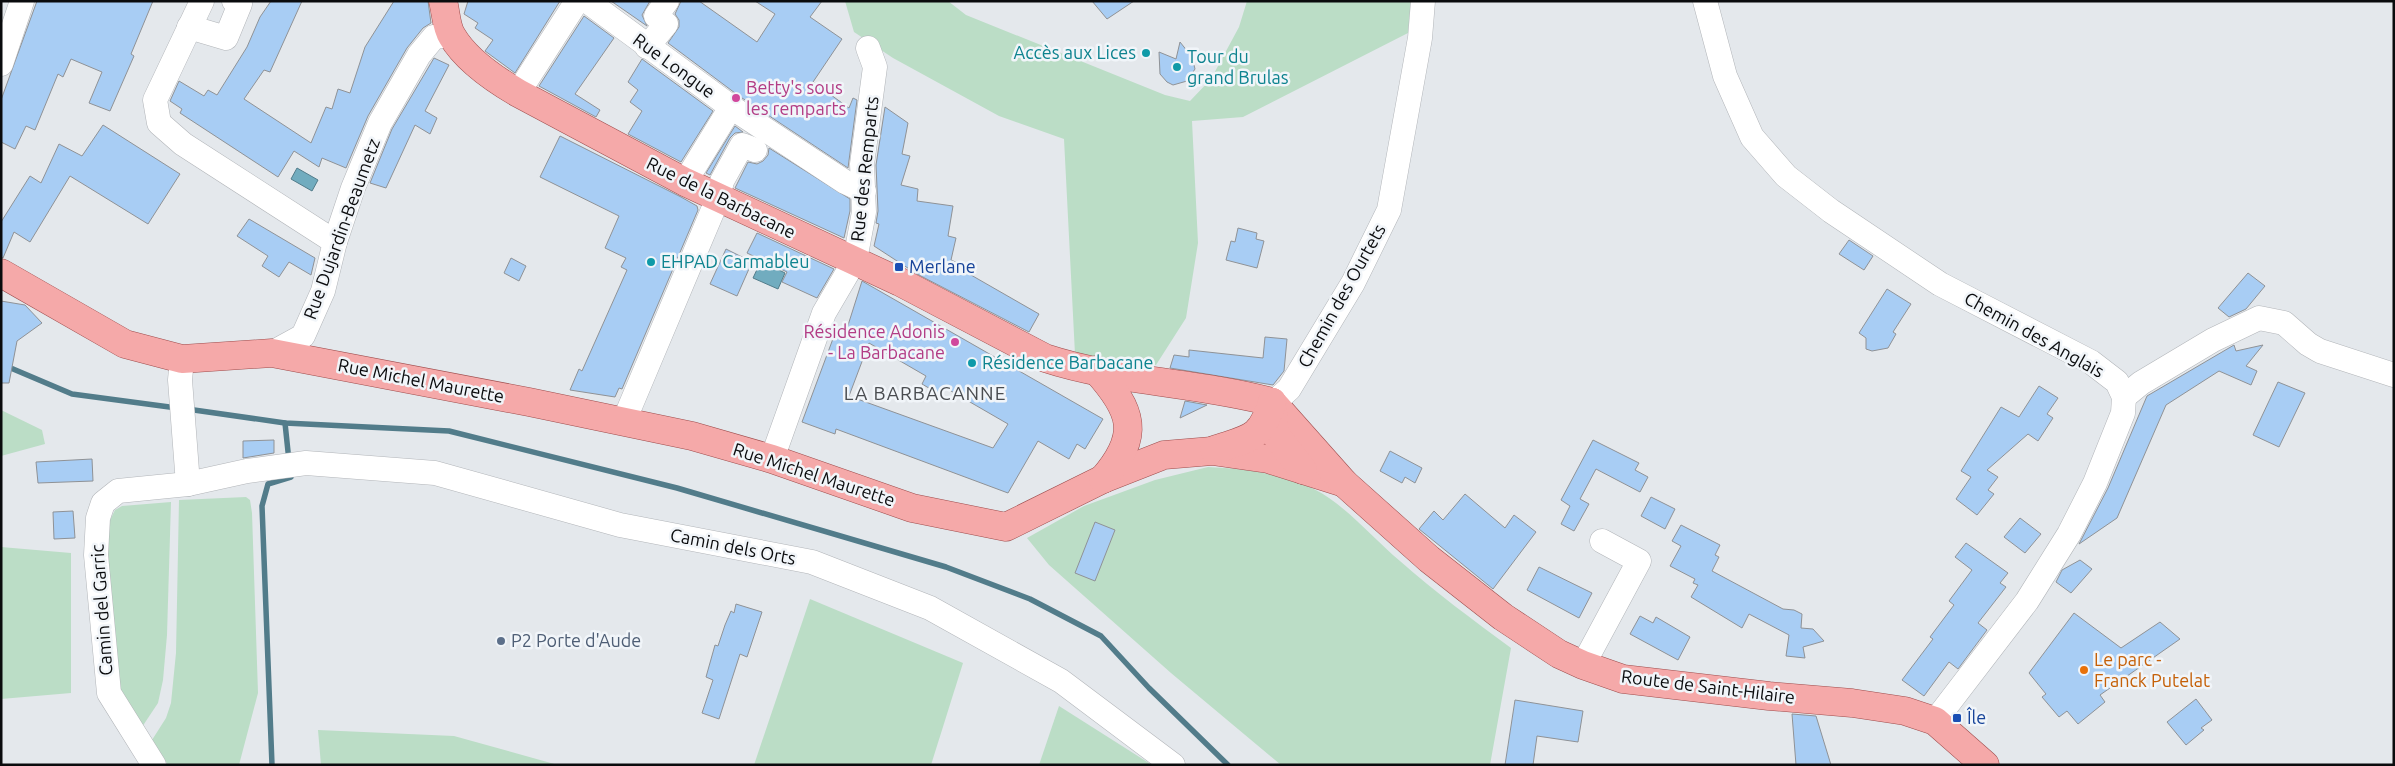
<svg xmlns="http://www.w3.org/2000/svg" width="2395" height="766" font-family="Ubuntu,sans-serif">
  <style>
    .green { fill: #bbddc6 }
    .water { fill: #71acbf; stroke: #527c8a }
    .lines { fill: none; stroke-linecap: round; stroke-linejoin: round }
    .stream { stroke: #527c8a; stroke-width: 5.5 }
    .building { fill: #a8cdf4; stroke: #8f9296; fill-rule: evenodd }
    .minor-casing { stroke: #b2b5b9; stroke-width: 25 }
    .major-casing { stroke: #9e4d4d; stroke-width: 29 }
    .minor { stroke: #fff; stroke-width: 24 }
    .major { stroke: #f5a9a9; stroke-width: 28 }
    .culture-dot { fill: #0f9aa8; stroke: #f1f5f9; stroke-width: 2 }
    .hotel-dot { fill: #d1479c; stroke: #f1f5f9; stroke-width: 2 }
    .transit-dot { fill: #1a4fb4; stroke: #f1f5f9; stroke-width: 2 }
    .service-dot { fill: #5c6f8a; stroke: #f1f5f9; stroke-width: 2 }
    .food-dot { fill: #e8710a; stroke: #f1f5f9; stroke-width: 2 }
    .labels { text-anchor: middle; stroke-width: 5; stroke-linejoin: round; paint-order: stroke }
    .culture-label { font-size: 18px; fill: #0d838f; stroke: #f1f5f9; text-anchor: start }
    .street-label { font-size: 18px; fill: #0a0b0d; stroke: #f1f5f9 }
    .hotel-label { font-size: 18px; fill: #b23c85; stroke: #f1f5f9; text-anchor: start }
    .transit-label { font-size: 18px; fill: #164399; stroke: #f1f5f9; text-anchor: start }
    .service-label { font-size: 18px; fill: #4e5e75; stroke: #f1f5f9; text-anchor: start }
    .food-label { font-size: 18px; fill: #c56008; stroke: #f1f5f9; text-anchor: start }
    .neighbourhood-label { font-size: 19px; letter-spacing: 1px; fill: #494c50; stroke: #f1f5f9 }
  </style>
  <rect width="100%" height="100%" fill="#e4e8ec"/>
  <!-- green -->
  <g class="green">
    <path d="M 845,1 L 948,1 L 966,15 L 1165,95 L 1190,101 L 1211,79 L 1239,27 L 1247,1 L 1411,1 L 1408,33 L 1243,117 L 1192,121 L 1198,243 L 1186,318 L 1156,365 L 1075,354 L 1064,139 L 999,116 L 893,58 L 854,32 Z"/>
    <path d="M 1,410 L 42,430 L 45,444 L 1,456 Z"/>
    <path d="M 1208,467 C 1249,469 1294,474 1329,498 C 1355,516 1376,541 1400,561 C 1435,592 1473,620 1511,648 L 1490,765 L 1281,765 L 1171,673 L 1049,565 L 1027,538 L 1084,506 L 1155,480 Z"/>
    <path d="M 246,497 L 250,500 L 252,513 L 258,693 L 239,765 L 168,765 L 152,740 L 166,718 L 171,703 L 176,653 L 179,500 Z"/>
    <path d="M 171,502 L 167,635 L 163,680 L 158,703 L 142,727 L 120,690 L 107,564 L 109,522 L 115,510 L 122,506 Z"/>
    <path d="M 1,547 L 71,553 L 71,693 L 1,699 Z"/>
    <path d="M 810,599 L 963,663 L 931,765 L 754,765 Z"/>
    <path d="M 1059,706 L 1152,765 L 1039,765 Z"/>
    <path d="M 318,730 L 454,736 L 558,765 L 321,765 Z"/>
  </g>
  <!-- water -->
  <g class="water">
    <path d="M 297,168 L 318,180 L 312,191 L 291,179 Z"/>
    <path d="M 761,261 L 785,273 L 778,289 L 753,278 Z"/>
  </g>
  <g class="lines">
    <!-- stream -->
    <g class="stream">
      <path d="M 6,366 L 72,394 L 177,408"/>
      <path d="M 187,409 L 285,423 L 449,431 L 677,488 L 946,567 L 1030,599 L 1101,636 L 1149,688 L 1228,765"/>
      <path d="M 285,423 L 289,461"/>
      <path d="M 272,765 L 262,506 L 268,484 L 291,477 L 290,470"/>
    </g>
  </g>
  <!-- building -->
  <g class="building">
    <path d="M 37,1 L 153,1 L 131,54 L 134,56 L 110,111 L 89,103 L 102,72 L 71,59 L 63,77 L 58,74 L 35,130 L 26,126 L 15,149 L 1,142 L 1,100 Z"/>
    <path d="M 271,1 L 302,1 L 270,72 L 264,70 L 244,99 L 311,143 L 326,107 L 332,109 L 338,89 L 350,93 L 365,47 L 394,1 L 428,1 L 431,23 L 423,28 L 407,48 L 368,116 L 346,168 L 322,158 L 319,167 L 294,151 L 278,177 L 180,113 L 182,109 L 170,101 L 179,81 L 204,96 L 208,90 L 217,95 L 247,47 L 260,17 Z"/>
    <path d="M 468,1 L 560,1 L 515,73 L 485,51 L 493,40 L 475,28 L 478,23 L 464,14 Z"/>
    <path d="M 611,1 L 650,1 L 642,15 L 647,26 Z"/>
    <path d="M 681,1 L 699,1 L 757,42 L 775,14 L 755,1 L 822,1 L 810,17 L 842,39 L 813,82 L 849,108 L 853,98 L 857,100 L 848,168 L 739,96 L 668,43 L 679,27 L 679,20 L 675,14 Z"/>
    <path d="M 1092,1 L 1134,1 L 1107,19 Z"/>
    <path d="M 584,16 L 614,38 L 575,94 L 600,110 L 596,117 L 539,86 Z"/>
    <path d="M 1180,42 L 1192,57 L 1195,69 L 1187,81 L 1173,85 L 1167,82 L 1160,74 L 1159,52 L 1176,59 Z"/>
    <path d="M 434,58 L 449,65 L 425,111 L 437,118 L 430,134 L 415,125 L 386,188 L 370,183 L 392,129 Z"/>
    <path d="M 642,59 L 713,111 L 681,162 L 628,134 L 642,111 L 630,102 L 638,90 L 628,82 Z"/>
    <path d="M 885,107 L 908,123 L 902,154 L 910,156 L 901,185 L 918,189 L 917,201 L 953,206 L 948,236 L 956,238 L 951,260 L 966,267 L 964,271 L 1039,314 L 1029,332 L 917,274 L 874,246 L 879,224 L 876,223 L 878,211 L 876,165 Z"/>
    <path d="M 103,125 L 180,174 L 148,224 L 70,176 L 30,242 L 14,232 L 3,258 L 1,257 L 1,222 L 30,176 L 41,183 L 59,144 L 82,156 Z"/>
    <path d="M 735,126 L 743,132 L 735,133 L 730,138 L 710,175 L 706,173 Z"/>
    <path d="M 560,136 L 681,197 L 697,206 L 698,210 L 622,389 L 619,388 L 615,397 L 570,390 L 579,369 L 582,371 L 627,270 L 621,267 L 626,258 L 605,248 L 619,216 L 540,177 Z"/>
    <path d="M 769,148 L 850,199 L 850,211 L 844,238 L 735,188 L 748,162 L 757,164 L 763,161 L 768,155 Z"/>
    <path d="M 249,219 L 315,258 L 311,275 L 289,262 L 279,277 L 262,266 L 268,256 L 237,236 Z"/>
    <path d="M 1238,228 L 1257,233 L 1256,239 L 1264,241 L 1257,268 L 1226,260 L 1231,241 L 1235,242 Z"/>
    <path d="M 757,233 L 834,269 L 817,298 L 782,282 L 787,272 L 747,253 Z"/>
    <path d="M 1849,240 L 1873,256 L 1864,270 L 1839,254 Z"/>
    <path d="M 726,249 L 752,262 L 737,296 L 710,284 Z"/>
    <path d="M 511,258 L 526,266 L 519,281 L 504,273 Z"/>
    <path d="M 2248,273 L 2265,286 L 2246,309 L 2229,317 L 2218,308 Z"/>
    <path d="M 862,281 L 1103,419 L 1085,449 L 1077,444 L 1069,459 L 1038,441 L 1008,493 L 836,429 L 835,434 L 802,422 L 834,336 L 844,338 ZM 869,343 L 926,376 L 922,384 L 939,394 L 944,387 L 1008,424 L 993,448 L 849,396 Z"/>
    <path d="M 1887,289 L 1911,304 L 1893,332 L 1896,334 L 1888,348 L 1872,351 L 1866,349 L 1866,338 L 1859,333 Z"/>
    <path d="M 1,301 L 25,305 L 42,323 L 17,341 L 9,383 L 1,383 Z"/>
    <path d="M 1265,337 L 1287,339 L 1284,371 L 1273,385 L 1170,368 L 1174,355 L 1189,357 L 1189,350 L 1263,358 Z"/>
    <path d="M 2234,345 L 2236,351 L 2263,345 L 2246,366 L 2257,371 L 2251,385 L 2219,371 L 2166,405 L 2117,518 L 2079,544 L 2108,488 L 2147,396 Z"/>
    <path d="M 2278,382 L 2305,393 L 2279,447 L 2253,435 Z"/>
    <path d="M 2039,386 L 2058,398 L 2047,414 L 2053,418 L 2038,441 L 2028,434 L 1987,470 L 1998,477 L 1988,490 L 1994,494 L 1977,515 L 1956,499 L 1971,477 L 1961,471 L 2001,407 L 2019,417 Z"/>
    <path d="M 1185,401 L 1207,405 L 1180,418 Z"/>
    <path d="M 274,440 L 274,453 L 243,458 L 243,441 Z"/>
    <path d="M 1593,440 L 1639,463 L 1635,470 L 1648,477 L 1640,492 L 1596,469 L 1580,499 L 1589,504 L 1574,531 L 1561,524 L 1570,506 L 1561,500 Z"/>
    <path d="M 1390,451 L 1422,468 L 1415,483 L 1405,477 L 1402,483 L 1380,471 Z"/>
    <path d="M 92,459 L 93,481 L 38,483 L 36,462 Z"/>
    <path d="M 1465,494 L 1505,528 L 1514,515 L 1536,532 L 1493,589 L 1419,529 L 1434,511 L 1443,520 Z"/>
    <path d="M 1651,497 L 1675,509 L 1665,529 L 1641,516 Z"/>
    <path d="M 73,511 L 75,538 L 54,539 L 53,512 Z"/>
    <path d="M 2020,518 L 2041,534 L 2025,553 L 2004,537 Z"/>
    <path d="M 1095,522 L 1115,530 L 1095,581 L 1075,573 Z"/>
    <path d="M 1681,525 L 1720,545 L 1715,555 L 1719,557 L 1712,571 L 1783,609 L 1794,610 L 1802,614 L 1801,628 L 1813,629 L 1824,641 L 1803,647 L 1805,658 L 1786,656 L 1789,635 L 1749,614 L 1742,628 L 1691,597 L 1698,585 L 1693,583 L 1695,579 L 1670,566 L 1681,546 L 1672,541 Z"/>
    <path d="M 1966,543 L 2008,573 L 2000,583 L 2006,587 L 1978,623 L 1987,630 L 1958,669 L 1949,662 L 1924,696 L 1902,680 L 1933,639 L 1930,637 L 1954,605 L 1949,601 L 1972,570 L 1955,557 Z"/>
    <path d="M 2080,560 L 2092,569 L 2071,593 L 2056,582 L 2062,570 Z"/>
    <path d="M 1539,567 L 1592,593 L 1579,618 L 1527,590 Z"/>
    <path d="M 736,604 L 762,612 L 747,657 L 740,654 L 719,719 L 702,713 L 713,680 L 706,677 L 715,645 L 718,646 L 725,625 L 731,611 L 734,613 Z"/>
    <path d="M 2074,613 L 2121,648 L 2160,622 L 2180,639 L 2100,695 L 2105,702 L 2078,724 L 2067,711 L 2059,717 L 2042,697 L 2046,694 L 2029,673 Z"/>
    <path d="M 1640,616 L 1653,623 L 1656,617 L 1690,637 L 1678,660 L 1630,634 Z"/>
    <path d="M 2196,699 L 2212,720 L 2201,728 L 2204,730 L 2186,745 L 2167,722 Z"/>
    <path d="M 1515,700 L 1583,711 L 1578,742 L 1537,736 L 1533,765 L 1505,765 Z"/>
    <path d="M 1792,714 L 1816,716 L 1831,765 L 1796,765 Z"/>
  </g>
  <g class="lines">
    <!-- minor casing -->
    <g class="minor-casing">
      <g id="minor">
        <path d="M 202,1 L 155,100 L 159,123 L 183,144 L 335,242"/>
        <path d="M 587,1 L 731,107 L 845,182 L 864,191"/>
        <path d="M 1705,1 L 1725,76 L 1752,137 L 1786,176 L 1831,211 L 1940,284 L 2091,362 L 2117,382 L 2124,397 L 2123,413 L 2095,483 L 2069,534 L 2027,601 L 1935,721"/>
        <path d="M 189,27 L 226,38 L 240,4 L 234,1"/>
        <path d="M 647,47 L 666,24 L 656,16 L 667,1"/>
        <path d="M 1,64 L 22,1"/>
        <path d="M 518,93 L 577,1"/>
        <path d="M 685,182 L 731,107"/>
        <path d="M 272,353 L 303,336 L 323,291 L 335,242 L 353,188 L 380,123 L 419,55 L 434,37 L 451,35"/>
        <path d="M 182,359 L 180,380 L 188,484"/>
        <path d="M 2124,397 L 2141,383 L 2213,340 L 2259,318 L 2284,323 L 2308,344 L 2320,351 L 2394,375"/>
        <path d="M 1272,402 L 1279,398 L 1289,389 L 1353,283 L 1389,210 L 1420,38 L 1423,1"/>
        <path d="M 624,421 L 718,198 L 722,181 L 742,145 L 755,150"/>
        <path d="M 772,459 L 824,313 L 855,260 L 864,212 L 862,164 L 875,67 L 868,48"/>
        <path d="M 1583,665 L 1639,561 L 1602,541"/>
        <path d="M 154,765 L 109,693 L 96,555 L 98,518 L 103,503 L 118,491 L 188,484 L 247,471 L 306,463 L 435,473 L 620,525 L 812,562 L 930,608 L 1061,681 L 1173,765"/>
      </g>
    </g>
    <!-- major casing -->
    <g class="major-casing">
      <g id="major">
        <path d="M 443,1 C 446,12 446,27 452,36 C 466,60 494,79 518,93 L 685,182 L 900,282 L 1045,358 C 1118,382 1197,382 1272,402"/>
        <path d="M 1,273 L 125,344 L 182,359 L 272,353 L 529,402 L 692,436 L 772,459 L 912,508 L 1006,527 L 1103,479 L 1164,455 L 1212,451 L 1268,459 L 1344,483"/>
        <path d="M 1096,370 C 1133,411 1141,435 1103,479"/>
        <path d="M 1272,402 L 1344,483 L 1429,559 L 1503,617 L 1559,654 L 1583,665 L 1623,679 L 1769,696 L 1852,703 L 1905,711 L 1935,721 L 1985,765"/>
        <path d="M 1272,402 L 1275,434 L 1303,470"/>
        <path d="M 1214,450 C 1249,438 1261,440 1272,402"/>
      </g>
    </g>
    <!-- minor -->
    <use href="#minor" class="minor"/>
    <!-- major -->
    <use href="#major" class="major"/>
  </g>
  <!-- markers -->
  <g class="culture-dot">
    <circle cx="1146" cy="53" r="5"/>
    <circle cx="1177" cy="67" r="5"/>
    <circle cx="651" cy="262" r="5"/>
    <circle cx="972" cy="363" r="5"/>
  </g>
  <g class="hotel-dot">
    <circle cx="736" cy="98" r="5"/>
    <circle cx="955" cy="342" r="5"/>
  </g>
  <g class="transit-dot">
    <rect x="894" y="262" width="10" height="10" rx="2.5"/>
    <rect x="1952" y="713" width="10" height="10" rx="2.5"/>
  </g>
  <circle class="service-dot" cx="501" cy="641" r="5"/>
  <circle class="food-dot" cx="2084" cy="670" r="5"/>
  <g class="labels">
    <!-- culture labels -->
    <g class="culture-label">
      <text x="1136" y="59" text-anchor="end">Accès aux Lices</text>
      <text x="1187" y="63">Tour du<tspan x="1187" dy="21">grand Brulas</tspan></text>
      <text x="661" y="268">EHPAD Carmableu</text>
      <text x="982" y="369">Résidence Barbacane</text>
    </g>
    <!-- street labels -->
    <g class="street-label">
      <text transform="translate(674 66) rotate(36)" y="6">Rue Longue</text>
      <text transform="translate(865 169) rotate(-84)" y="6">Rue des Remparts</text>
      <text transform="translate(721 198) rotate(26)" y="6">Rue de la Barbacane</text>
      <text transform="translate(342 229) rotate(-70)" y="6">Rue Dujardin-Beaumetz</text>
      <text transform="translate(1342 296) rotate(-61)" y="6">Chemin des Ourtets</text>
      <text transform="translate(2034 335) rotate(29)" y="6">Chemin des Anglais</text>
      <text transform="translate(421 381) rotate(11)" y="6">Rue Michel Maurette</text>
      <text transform="translate(814 475) rotate(18)" y="6">Rue Michel Maurette</text>
      <text transform="translate(733 547) rotate(11)" y="6">Camin dels Orts</text>
      <text transform="translate(102 610) rotate(-94)" y="6">Camin del Garric</text>
      <text transform="translate(1708 687) rotate(7)" y="6">Route de Saint-Hilaire</text>
    </g>
    <!-- hotel labels -->
    <g class="hotel-label">
      <text x="746" y="94">Betty's sous<tspan x="746" dy="21">les remparts</tspan></text>
      <text x="945" y="338" text-anchor="end">Résidence Adonis<tspan x="945" dy="21">- La Barbacane</tspan></text>
    </g>
    <!-- transit labels -->
    <g class="transit-label">
      <text x="909" y="273">Merlane</text>
      <text x="1967" y="724">Île</text>
    </g>
    <!-- service labels -->
    <g class="service-label">
      <text x="511" y="647">P2 Porte d'Aude</text>
    </g>
    <!-- food labels -->
    <g class="food-label">
      <text x="2094" y="666">Le parc -<tspan x="2094" dy="21">Franck Putelat</tspan></text>
    </g>
    <!-- neighbourhood labels -->
    <g class="neighbourhood-label">
      <text x="925" y="400">LA BARBACANNE</text>
    </g>
  </g>
  <!-- border -->
  <rect width="2395" height="766" fill="none" stroke="#0a0b0d" stroke-width="5"/>
</svg>
